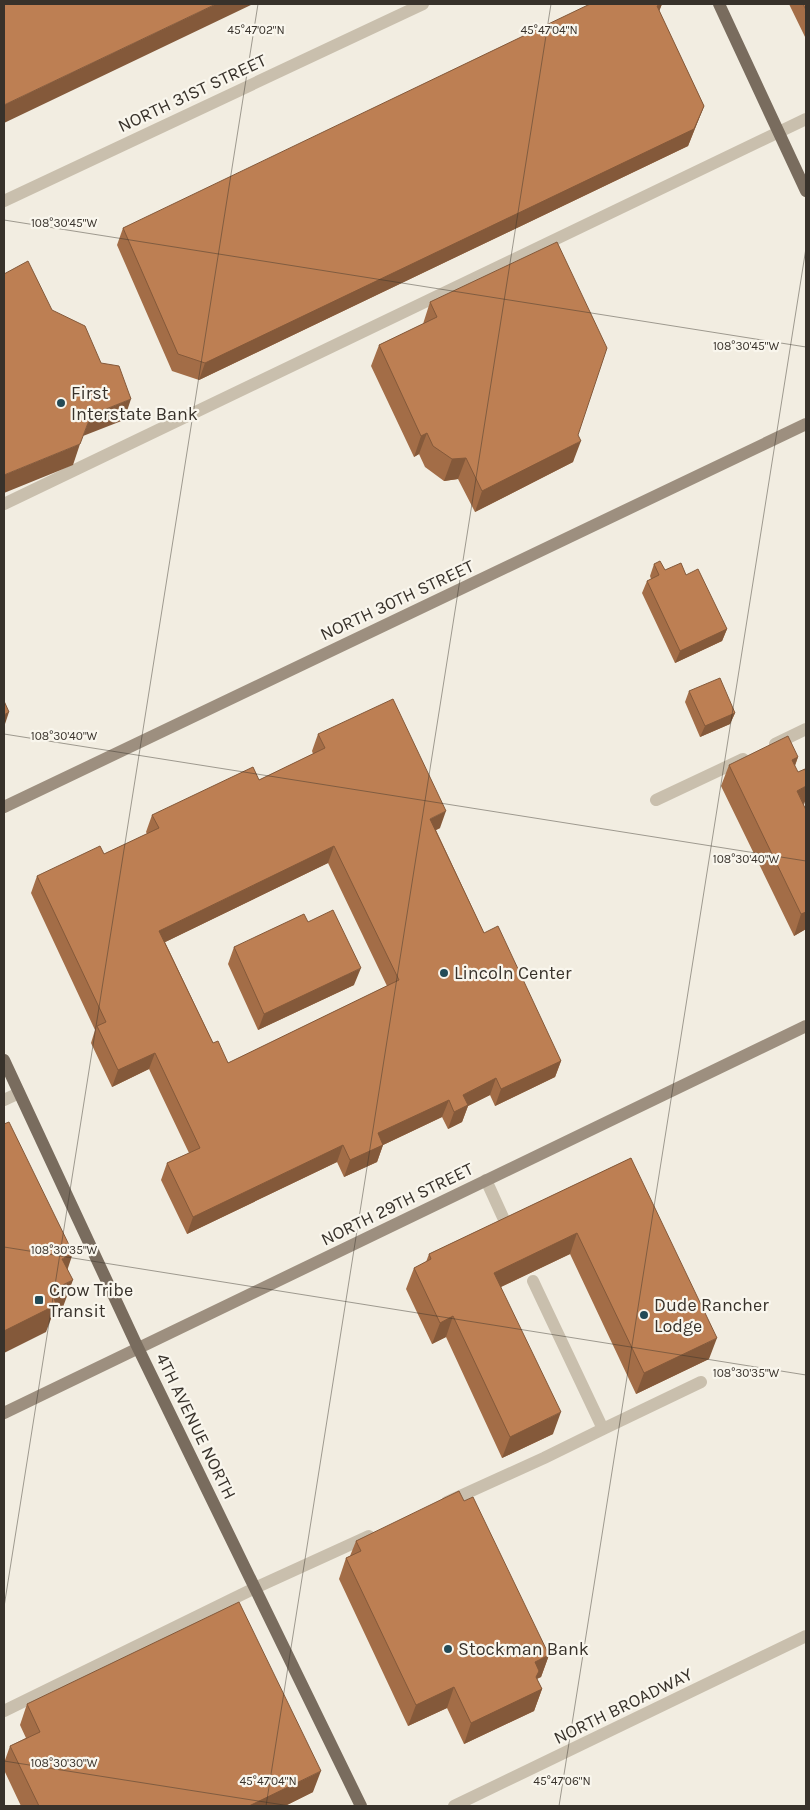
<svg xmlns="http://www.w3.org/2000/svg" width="810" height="1810" viewBox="0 0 810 1810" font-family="Karla,sans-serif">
	<rect width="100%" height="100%" fill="#f2ede1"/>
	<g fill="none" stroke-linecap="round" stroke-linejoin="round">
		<path stroke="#c9bfad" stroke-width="12" d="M4,504L806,119
			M775,744L806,729
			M656,800L743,759
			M4,1100L19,1093
			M486,1180L506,1224
			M603,1429L701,1382
			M447,1502L544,1458L603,1429L533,1281
			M4,1711L255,1588L369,1536"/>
		<path stroke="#c9bfad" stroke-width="12" d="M4,201L423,4
			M454,1806L806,1636"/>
		<path stroke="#9d8f7f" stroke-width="12" d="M4,807L806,424
			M4,1413L806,1026"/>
		<path stroke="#796c5e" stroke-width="12" d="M719,4L806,191
			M4,1060L138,1348L361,1806"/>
	</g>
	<path fill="#a36d47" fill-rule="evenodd" d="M662,4L659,11L704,106L688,146L199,380L172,371L117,245L123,228Z
		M789,4H806V39Z
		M430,302L578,435L573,462L475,512L458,479L444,481L425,467L419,454L414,457L371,366L379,345L423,324Z
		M654,564L665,570L686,575L727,629L722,641L675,663L642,593L647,581L651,579L650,576Z
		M689,691L735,713L730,724L700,737L685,702Z
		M318,734L440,828L436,830L484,933L561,1061L555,1077L495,1106L490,1095L468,1106L462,1122L448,1129L442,1117L383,1145L377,1162L344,1177L337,1162L187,1234L161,1180L167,1163L189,1153L149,1069L112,1087L91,1043L95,1030L31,893L37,876L104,854L147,834L146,832L152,815L259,780L313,754L312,751ZM328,863L387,986L228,1063L213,1043L165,942Z
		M798,757L795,766L804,805L806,929L794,936L721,786L729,765Z
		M308,922L354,985L258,1030L228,964L234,947Z
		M631,1158L709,1359L636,1394L570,1254L501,1287L553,1434L502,1458L446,1337L432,1344L406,1289L414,1268L426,1262L429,1254Z
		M464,1501L549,1655L541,1677L537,1679L542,1689L534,1711L464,1744L447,1708L408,1726L339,1579L346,1558L350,1556L356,1541Z
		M27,1704L313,1792L285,1806H21L4,1770V1763L10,1746L26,1738L20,1725Z"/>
	<path fill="#84593a" d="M216,4H253L4,123V105Z
		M660,4H662L656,19L657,6Z
		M704,106L688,146L199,380L205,363Z
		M131,399L124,420L83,436L91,415Z
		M427,433L419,454L414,457L421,436Z
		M581,441L573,462L475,512L482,491Z
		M80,444L73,465L4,493V475Z
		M466,458L458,479L444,481L452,459Z
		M727,629L722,641L675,663L680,651Z
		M9,712L4,727V715Z
		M735,713L730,724L700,737L705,726Z
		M798,757L790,778L792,760Z
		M806,786V798L804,805L797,791Z
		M446,811L440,828L424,836L430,819Z
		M334,846L328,863L153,948L159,931Z
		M806,912V929L794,936L801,914Z
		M361,968L354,985L258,1030L264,1014Z
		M155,1053L149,1069L112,1087L118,1070Z
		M561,1061L555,1077L495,1106L501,1089Z
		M496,1078L490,1095L468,1106L462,1122L448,1129L454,1112L463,1095Z
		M449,1100L442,1117L383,1145L377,1162L344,1177L350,1160L378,1133Z
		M343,1145L337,1162L187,1234L193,1217Z
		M577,1233L570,1254L486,1294L494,1273Z
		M73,1253L64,1280L62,1259Z
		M73,1280L63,1307L54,1311L46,1332L4,1353V1331L52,1290Z
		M453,1316L446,1337L432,1344L440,1323Z
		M717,1338L709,1359L636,1394L644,1373Z
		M561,1412L553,1434L502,1458L510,1437Z
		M549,1655L541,1677L536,1679L542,1689L534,1711L464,1744L471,1723L535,1662Z
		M454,1687L447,1708L408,1726L416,1705Z
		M321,1771L313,1792L285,1806H249Z"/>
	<path fill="#bd7f53" stroke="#84593a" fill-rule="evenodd" d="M4,4H216L4,105Z
		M590,4H660L657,6L704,106L694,129L205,363L178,354L123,228Z
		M803,4H806V10Z
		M557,242L607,348L578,435L581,441L482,491L466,458L452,459L433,446L427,433L421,436L379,345L437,317L430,302Z
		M28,261L52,310L85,326L101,363L119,366L131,399L91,415L80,444L4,475V274Z
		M660,561L665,570L681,563L686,575L698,569L727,629L680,651L647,581L659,575L654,564Z
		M720,678L735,713L705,726L689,691Z
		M393,699L446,811L430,819L484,933L498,926L561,1061L501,1089L496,1078L463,1095L468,1105L454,1112L449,1100L378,1133L383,1145L350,1160L343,1145L193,1217L167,1163L200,1148L155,1053L118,1070L97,1026L106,1022L37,876L100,846L104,854L159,828L152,815L253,767L259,780L325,748L318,734ZM334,846L399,980L228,1063L218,1041L213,1043L159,931Z
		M4,701L9,712L4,715Z
		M788,736L798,757L792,760L798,772L805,769L806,773V786L797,791L806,810V912L801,914L729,765Z
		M333,910L361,968L264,1014L234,947L304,914L308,922Z
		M9,1122L73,1253L62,1259L73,1280L52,1290L56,1305L4,1331V1124Z
		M631,1158L717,1338L644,1373L577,1233L494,1273L561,1412L510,1437L453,1316L440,1323L414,1268L431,1259L429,1254Z
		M459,1491L464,1501L473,1497L549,1655L535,1662L539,1671L536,1677L542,1689L471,1723L454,1687L416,1705L346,1558L361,1551L356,1541Z
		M239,1602L321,1771L249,1806H39L10,1746L40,1732L27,1704Z"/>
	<path fill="none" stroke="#38322b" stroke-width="1" stroke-opacity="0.45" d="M4,220L806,347M4,734L806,861M4,1247L806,1375M4,1607L258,4M4,1761L290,1806M266,1806L551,4M559,1806L806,248"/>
	<g fill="#234b57" stroke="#f9f6ed" stroke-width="2">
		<circle cx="61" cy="403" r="5"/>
		<circle cx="444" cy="973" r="5"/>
		<rect x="34" y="1295" width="10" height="10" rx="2.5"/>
		<circle cx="644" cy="1315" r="5"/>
		<circle cx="448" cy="1649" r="5"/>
	</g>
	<g text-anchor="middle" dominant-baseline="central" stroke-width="4.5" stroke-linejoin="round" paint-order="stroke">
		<g font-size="18" fill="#38322b" stroke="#f9f6ed">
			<text transform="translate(192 93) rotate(-25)">NORTH 31ST STREET</text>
			<text transform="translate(397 600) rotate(-25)">NORTH 30TH STREET</text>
			<text transform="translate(397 1204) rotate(-26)">NORTH 29TH STREET</text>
			<text transform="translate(196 1426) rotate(64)">4TH AVENUE NORTH</text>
			<text transform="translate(623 1706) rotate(-26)">NORTH BROADWAY</text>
		</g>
		<g font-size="18" fill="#38322b" stroke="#f9f6ed" text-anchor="start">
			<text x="71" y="393">First<tspan x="71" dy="21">Interstate Bank</tspan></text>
			<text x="454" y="973">Lincoln Center</text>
			<text x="49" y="1290">Crow Tribe<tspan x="49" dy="21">Transit</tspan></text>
			<text x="654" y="1305">Dude Rancher<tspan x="654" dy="21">Lodge</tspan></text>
			<text x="458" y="1649">Stockman Bank</text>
		</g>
	</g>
	<g font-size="12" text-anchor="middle" fill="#38322b" stroke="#f9f6ed" stroke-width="4.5" stroke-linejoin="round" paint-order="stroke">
		<text x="256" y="34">45°47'02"N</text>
		<text x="549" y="34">45°47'04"N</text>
		<text x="64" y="227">108°30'45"W</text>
		<text x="746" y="350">108°30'45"W</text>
		<text x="64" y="740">108°30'40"W</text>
		<text x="746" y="863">108°30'40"W</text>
		<text x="64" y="1254">108°30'35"W</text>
		<text x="746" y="1377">108°30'35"W</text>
		<text x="64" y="1767">108°30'30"W</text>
		<text x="268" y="1785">45°47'04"N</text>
		<text x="562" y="1785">45°47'06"N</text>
	</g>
	<rect width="810" height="1810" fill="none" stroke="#38322b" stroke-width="10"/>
</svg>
